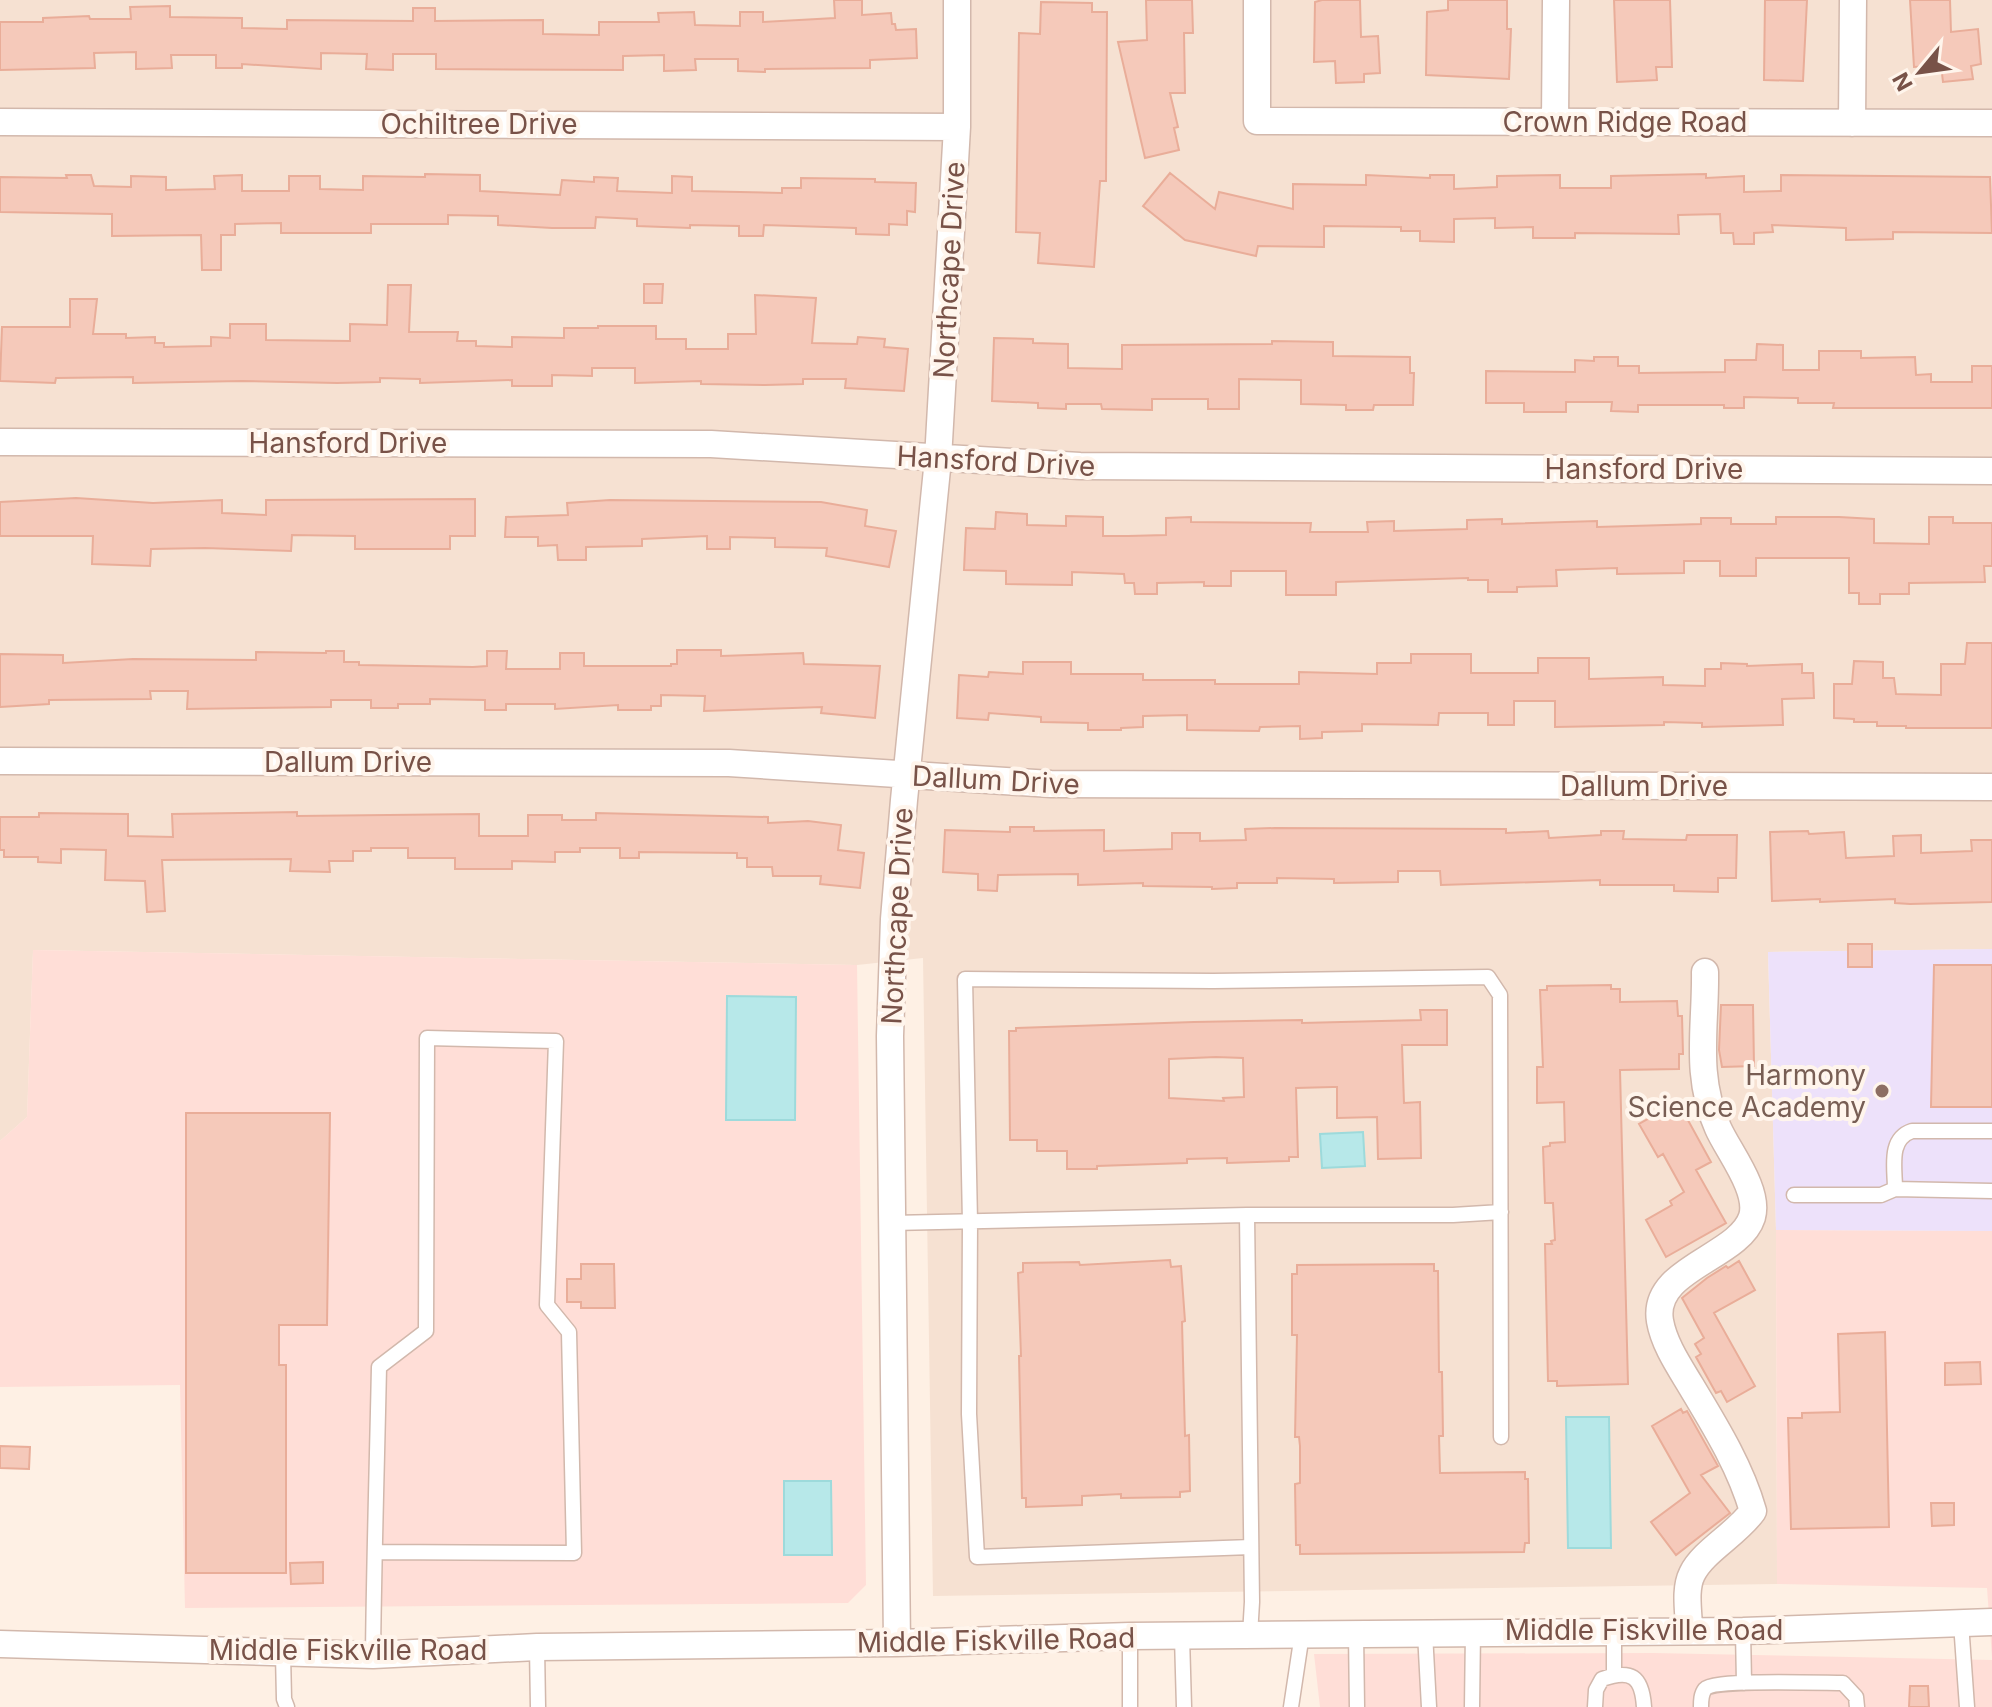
<svg xmlns="http://www.w3.org/2000/svg" width="1992" height="1707" viewBox="0 0 1992 1707" font-family="Inter,sans-serif">
	<rect width="100%" height="100%" fill="#fef0e4"/>
	<path fill="#f6e1d2" d="M0,0H1992V949L1768,952L1776,1230L1777,1584L933,1596L923,958L857,965L33,950L27,1117L0,1141Z"/>
	<path fill="#ffded7" d="M33,950L857,965L866,1585L848,1603L185,1608L180,1385L0,1387V1141L27,1117Z
		M1776,1230L1992,1231V1657L1987,1588L1777,1584Z
		M1653,1653L1992,1660V1707H1320L1314,1654Z"/>
	<path fill="#ede1fa" d="M1992,949V1231L1776,1230L1768,952Z"/>
	<path fill="#b7e8e9" stroke="#9ddadb" stroke-width="2" d="M727,996L796,997L795,1120H726Z
		M1363,1132L1365,1166L1322,1168L1320,1134Z
		M1566,1417H1609L1611,1548H1568Z
		M784,1481H831L832,1555H784Z"/>
	<path fill="#f5c9ba" stroke="#e9ad99" stroke-width="2" fill-rule="evenodd" d="M834,0H862V15L891,13L892,24H895L896,30L916,29L917,58L870,60V68L765,69V72L738,71V59H695L696,70L664,71V55L623,56V70L436,69V54H393V70L366,69L367,54L321,53V69L242,64V68H216V55H171L172,68L136,69V52L94,53L95,68L0,70V22H43V18L89,16L90,19H131L130,7L170,6V17L242,18V28L287,29V20L413,21V8H435V21L543,20V34L599,35V22H659L658,13L694,12L695,25L740,26V12H763V22L835,18Z
		M1146,0H1192L1193,33H1184L1185,93H1170L1178,127L1174,128L1179,150L1145,158L1118,42L1147,40Z
		M1322,0H1360L1361,37L1378,36L1380,73L1364,74V82L1336,83L1335,61L1314,62L1315,2Z
		M1448,0H1507V29H1511L1509,79L1426,75L1427,12L1448,10Z
		M1614,0H1670L1672,67H1656L1657,80L1617,82Z
		M1765,0H1807L1803,81L1764,80Z
		M1910,0H1950L1951,32L1978,29L1981,64L1971,66L1973,79L1943,82L1941,65L1914,67Z
		M1041,2L1092,3V12H1107L1106,181H1100L1094,267L1038,263L1040,233L1016,232L1019,33L1040,34Z
		M1170,173L1215,209L1219,192L1293,209V184L1366,185V175L1430,178V175H1454V189L1497,187V176L1560,175V188H1611V176L1706,174V178L1744,176V192L1781,191V175L1990,177L1992,233L1893,232V239L1846,240V228L1772,225L1773,232L1754,233V244H1734L1733,233H1721L1720,214L1678,215L1679,234L1575,233V238H1533V227L1495,228V218L1454,219V242L1420,241V231H1401V227L1324,226V247L1258,246L1256,256L1185,240L1143,206Z
		M425,174L480,175V191L560,195L562,180L594,182V177L618,178L617,191L672,193V176L692,177V191L782,193V188H801V178L875,179V182L916,183L915,212L907,211V225L889,224V235L856,234V228L764,225L763,236H739V226L690,225V228L637,226V219L596,217L595,228H552L498,225V216L448,215V224H371V233H281V223L235,224V235H221V270H202L201,235L112,236V214L0,212V177L67,178L66,175H91L94,186L131,187V176L166,177V190L215,189L214,176L242,175V191H289V176H320V189L363,190V176L425,177Z
		M644,284H663L662,303H644Z
		M388,285H411L409,332H458L457,341H476V346L512,347V337L564,338V328H598V326H656V339H686V349H728V334H756L755,295L816,298L812,343L857,344L858,337L885,339L884,347L908,349L904,391L845,388L846,379H803V384L765,385L701,384V381L635,383V368H592V376L552,375V386H512V380L420,383V379L380,378V382L337,383L242,381L133,383V377L56,378L55,383L0,381L2,327H70V299H97L93,334H126V338L155,337V343H164V347L211,346V337L230,338V324H266V340L350,341V324L387,325Z
		M994,338L1033,339V343L1068,344V368L1122,369V345L1272,344V341L1333,342V356L1410,357V373H1414L1413,405H1374L1373,410H1346V405L1301,404V380L1239,379V409H1208V399H1152V410L1102,409L1101,404H1066V409L1038,408V403L992,401Z
		M1757,344L1783,345V370H1819V351H1861V358L1915,357L1916,375L1931,374V382H1972V366H1992V408H1833L1834,403H1798V398L1744,397V408H1724V405H1638V412L1611,411L1612,402H1566V412H1524V403H1486V371L1575,372V360L1594,361V357H1618V366H1639V373L1725,372V360H1756Z
		M76,498L153,503L222,500V513L266,515V500L475,499V536H450V549H355V536L292,535L291,551L205,548L151,549L150,566L92,564L93,536H0V502Z
		M610,500L821,502L867,510L865,526L896,531L889,567L826,556L827,548L775,547V538L730,537V549H707V536L642,539V546L586,547V560H558L557,545L538,546V537H505L506,517L568,515L567,503Z
		M996,512L1027,514V525L1066,526V516L1103,517V536H1128L1166,535V518L1191,517V522L1311,523L1310,532H1368L1367,522L1394,521V531L1467,529V520L1502,519V524L1597,521V527L1701,524V518H1731V524H1776V517H1839L1874,519V543L1929,544V517H1953V523H1992V566H1984L1985,582L1909,583V594H1880V604H1859V593H1849V558H1756V576H1720V561H1684V573L1617,574V568L1556,570L1557,586L1517,587V592H1488V580H1468V578L1336,582V595H1286V571H1231V586H1204V582L1157,583V594H1135L1134,583H1125L1124,574L1072,572V585L1006,584V571L964,570L966,528L995,529Z
		M1967,643H1992V728H1906V726H1877V722H1854V719L1834,718V684H1852L1854,661L1883,662V678H1894L1896,694L1941,695V664H1965Z
		M677,650H721V656L803,653L804,664L880,666L875,718L821,713L822,707L704,711L705,696L661,695V706H651V710H618V705L555,709V704H506V710H485V700L430,699V704H398V708H371V700H331V707L187,709L188,691H150L151,699L49,700V704L0,707V654L63,655V663L133,659L256,660V652L326,653V651H344V662H359V665L473,667L487,666V651H507L506,669H560V653H584V666H671V664H677Z
		M1411,654H1471V673H1538V658H1589V679L1663,677V685L1705,686V669H1721V663L1747,664V666L1802,664V673H1813L1814,698L1782,699L1783,725L1702,727V723L1664,722V725L1555,727V701H1514V725H1488V713H1439L1438,725L1362,724V731L1322,732V738L1300,739V726L1260,727L1259,731L1187,730V715L1143,716V727L1121,728V730H1088V723L1041,722V717L989,713L988,720L957,718L959,675L988,677L989,672L1023,674V662H1071V674H1143V680H1215V684H1299V672L1377,674V663H1411Z
		M297,812V816L479,814V836H528V815H562V820H596V813L768,817V823L808,821L841,825L838,850L864,853L860,888L820,884L821,876H773L772,867H747V858H737V853L639,852V858H620V848H580V852H555V862L512,861V869H455V858H408V848H371V851H353V861H329L330,872L290,871L291,859L162,860L165,911L147,912L145,881L105,880L106,850L61,849V863L38,862V857H4V850H0V817H39V813L128,814V836L173,837L172,814Z
		M1010,827H1034V831L1104,830V851L1172,849V833H1200V841L1246,840L1245,829L1275,828L1506,829V833L1548,831L1549,838L1601,835V831H1624L1623,839L1686,840L1687,835H1737L1736,878H1718V892L1674,891V885H1600V880L1441,885L1440,871H1398V882L1334,883V879L1277,878V883H1237V888L1212,889V887L1143,886V883L1078,885V874L998,875L997,891L978,890V874L943,872L945,830L1010,832Z
		M1808,831L1809,834L1844,832L1846,858L1894,856L1893,836L1921,835V853L1972,851L1971,840H1992V902L1910,904L1895,903V899L1820,902V899L1772,901L1770,832Z
		M1848,944H1872V967H1848Z
		M1934,965H1992V1107H1931Z
		M1611,985V989H1620V1002L1677,1001L1678,1016H1682L1683,1054H1679V1069L1620,1070L1628,1384L1557,1386V1381H1548L1545,1244H1552L1551,1241L1555,1240L1553,1203H1545L1543,1147L1550,1146V1143L1565,1142L1564,1102L1537,1103V1067H1543L1540,990H1547V986Z
		M1721,1005H1753L1754,1066L1722,1067L1719,1050Z
		M1420,1010H1447V1045H1402L1404,1103L1420,1102L1421,1158L1378,1159L1377,1117L1337,1118V1087H1333L1296,1088L1298,1157H1289V1161L1227,1163V1158L1187,1159V1163L1097,1166V1169H1067V1151H1037V1140H1010L1009,1031H1016V1028L1194,1022L1302,1020V1023L1421,1020ZM1216,1057L1243,1058L1244,1097L1223,1098L1224,1101L1169,1098V1059Z
		M1678,1102L1711,1162L1696,1170L1726,1223L1666,1257L1646,1220L1672,1205L1670,1201L1684,1192L1663,1154L1658,1157L1639,1124Z
		M186,1113H330L327,1325H279V1365H286V1573H186Z
		M1170,1260L1171,1267L1181,1266L1185,1321L1182,1322L1185,1436L1189,1435L1190,1491L1180,1492V1497L1121,1498V1494L1082,1496V1505L1026,1507V1498H1022L1019,1356H1021L1018,1273L1023,1272V1263L1079,1262L1080,1265Z
		M1739,1261L1755,1290L1714,1313L1755,1386L1727,1402L1721,1391L1716,1393L1696,1357L1701,1354L1695,1344L1704,1338L1682,1298L1707,1278L1726,1266L1728,1268Z
		M581,1264H614L615,1308H581V1302H567V1279H581Z
		M1434,1264V1271H1438L1439,1372H1442L1443,1436H1439L1440,1473L1525,1472V1479H1528L1529,1543H1525L1524,1552L1300,1554V1545H1296L1295,1484L1300,1483V1446L1299,1437H1295L1297,1335H1292V1274H1297V1265Z
		M1885,1332L1889,1527L1791,1529L1788,1418H1802V1413L1840,1412L1838,1334Z
		M1980,1362L1981,1384L1945,1385V1363Z
		M1681,1409L1683,1413L1687,1411L1718,1466L1701,1475L1730,1513L1676,1555L1651,1522L1690,1493L1652,1426Z
		M0,1446L30,1447L29,1469L0,1468Z
		M1931,1503H1954V1525L1932,1526Z
		M323,1562V1583L291,1584L290,1563Z
		M1910,1686H1928L1929,1707H1909Z"/>
	<g fill="none" stroke-linecap="round" stroke-linejoin="round">
		<g stroke="#d2b8ac" stroke-width="17">
			<path id="lane" d="M1895,1189C1895,1168 1888,1139 1912,1131H1992
				M1794,1195H1881L1895,1189L1992,1191
				M1247,1215L1252,1602L1250,1635
				M892,1223L1247,1215H1453L1501,1212
				M1251,1547L977,1557L969,1414L970,1222L965,979L1213,981L1488,977L1500,995L1501,1437
				M1961,1623L1967,1707
				M1743,1631L1744,1683
				M1356,1633L1357,1707
				M1425,1633L1429,1707
				M1130,1636V1707
				M1182,1637L1184,1707
				M537,1647L538,1707
				M283,1654L284,1699L287,1707
				M373,1655C374,1559 377,1463 379,1367L426,1331L427,1038L556,1041L547,1305L569,1332L574,1553L375,1552
				M1614,1675V1631
				M1291,1707L1302,1634
				M1472,1707L1473,1631
				M1595,1707L1596,1690L1602,1679C1631,1669 1642,1676 1644,1707
				M1701,1707C1701,1701 1701,1694 1705,1689C1713,1679 1823,1683 1843,1683L1856,1697L1857,1707"/>
		</g>
		<g stroke="#d2b8ac" stroke-width="29">
			<path id="street" d="M1257,0V121L1992,123
				M1555,121L1556,0
				M0,122L957,127
				M1852,123L1853,0
				M0,442L711,444L1080,466L1992,471
				M0,761L729,763L1051,784L1992,787
				M1689,1630C1689,1613 1684,1590 1692,1574C1703,1551 1737,1534 1753,1511C1740,1466 1715,1426 1691,1386C1679,1366 1664,1344 1660,1321C1651,1268 1739,1258 1752,1217C1760,1190 1728,1151 1718,1128C1694,1075 1706,1026 1705,972
				M897,1643L890,1036L894,919L904,800L938,459L957,127V0
				M0,1644L373,1655L537,1647L897,1643L1130,1636L1743,1631L1992,1622"/>
		</g>
		<use href="#lane" stroke="#fff" stroke-width="14"/>
		<use href="#street" stroke="#fff" stroke-width="26"/>
	</g>
	<circle fill="#8d6e63" stroke="#fff5ec" stroke-width="3" cx="1882" cy="1091" r="8"/>
	<g text-anchor="middle" dominant-baseline="central" stroke-width="8" stroke-linejoin="round" paint-order="stroke">
		<g font-size="28" fill="#785248" stroke="#fff5ec">
			<text x="1625" y="122">Crown Ridge Road</text>
			<text x="479" y="124">Ochiltree Drive</text>
			<text transform="translate(949 270) rotate(-87)">Northcape Drive</text>
			<text x="348" y="443">Hansford Drive</text>
			<text transform="translate(996 461) rotate(3)">Hansford Drive</text>
			<text x="1644" y="469">Hansford Drive</text>
			<text x="348" y="762">Dallum Drive</text>
			<text transform="translate(996 780) rotate(3)">Dallum Drive</text>
			<text x="1644" y="786">Dallum Drive</text>
			<text transform="translate(897 916) rotate(-87)">Northcape Drive</text>
			<text x="1644" y="1630">Middle Fiskville Road</text>
			<text transform="translate(996 1640) rotate(-1)">Middle Fiskville Road</text>
			<text x="348" y="1650">Middle Fiskville Road</text>
		</g>
		<g font-size="28" fill="#785e54" stroke="#fff5ec" text-anchor="end">
			<text x="1866" y="1075">Harmony<tspan x="1866" dy="32">Science Academy</tspan></text>
		</g>
	</g>
	<g transform="translate(1920 72) rotate(241)" stroke="#fff5ec" stroke-width="6" paint-order="stroke">
	<path d="M0-6L14 30L0 20L-14 30Z" fill="#785248"/>
	<text y="-12" font-size="22" font-weight="bold" text-anchor="middle" fill="#785248">N</text>
	</g>
</svg>
